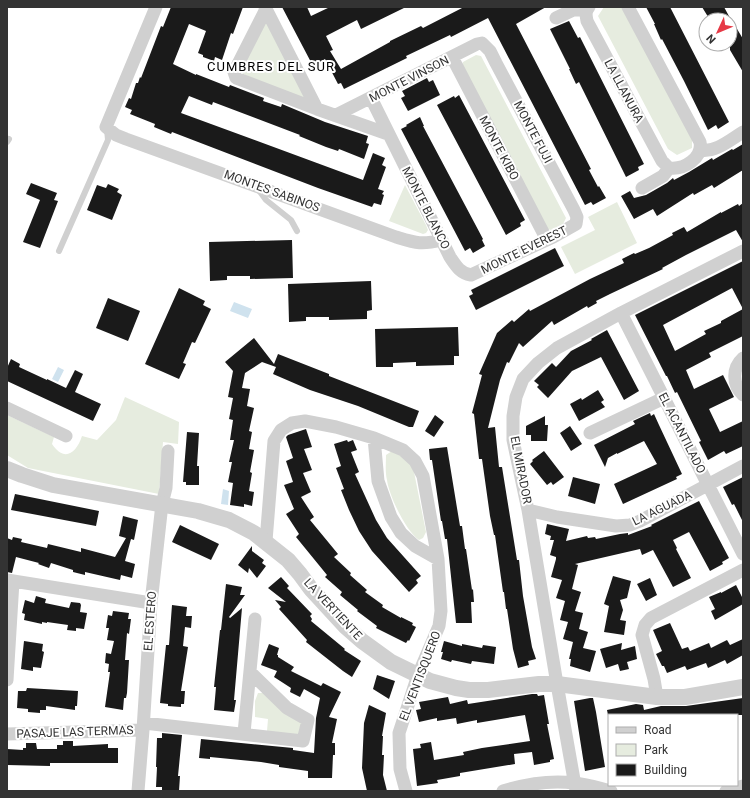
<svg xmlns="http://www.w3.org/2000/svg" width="750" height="798" viewBox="0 0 750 798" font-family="Roboto,sans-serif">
	<rect width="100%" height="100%" fill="#fff"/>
	<path fill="#e6ecdf" d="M604,7H624L692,137V148L677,155L668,149L598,16Z
		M267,23L306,94L303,99H299L239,72L261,24Z
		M476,55L481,56L566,218L563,224L551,230L547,229L461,67L463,62Z
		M405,185L426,225L428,230L426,233L423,234L389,221Z
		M617,202L637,243L575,274L561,247L595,230L588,217Z
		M125,397L179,422L178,444L163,442L159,494L28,468L7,455V415L54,437L52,444C64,462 76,454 82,436L97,440L116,420Z
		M392,451L404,457L413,467L426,532L423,538L419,540C406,531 389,496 387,480C385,472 386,463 386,455Z
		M258,693H263L302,723L299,734L294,736L267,731L268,719L255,717V701Z"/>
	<path fill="#cfe2ee" d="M234,302L252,309L248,318L230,311Z
		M58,367L64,370L58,382L52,379Z
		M223,489L229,491L228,505L221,504Z"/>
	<path fill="#1a1a1a" d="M171,7H243L233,34L231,33L222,60L215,57L214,61L203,57V55L198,53L206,31L189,24L173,64L196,75V74L229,87L230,85L264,98L263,101L281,107L282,104L325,122L368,136L366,143L369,144L364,159L339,149L338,151L326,147L299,136L300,135L213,102L212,105L189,96L181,113L363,180L373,153L385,158L382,165L386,167L378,189L384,191L382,194L384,195L381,205L374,203L372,207L318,188L172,132L171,134L154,127L155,124L130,114L132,110L125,107L129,98L131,99L136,83H138L140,77L141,78L161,26L163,27Z
		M282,7H307L311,16L330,7H406L361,29L357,20L326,36L333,50L330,51L341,69L390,42V41L421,26L423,28L464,7H546L516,24L591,169L589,170L598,187L599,186L606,198L593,205L591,202L585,205L488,18L451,37L450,35L406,56L407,58L344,89L341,83L338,84L325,59L313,66Z
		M646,7H670L729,122L718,129L716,125L708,130L684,81L662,39L661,40L654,24H655Z
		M702,7H724L730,18V17L743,39V72L730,50V20H710Z
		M569,21L578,38L580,37L644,164L638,167L639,170L626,177L579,82L576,84L569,69H570L550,29Z
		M427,78L429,82L433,80L440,95L408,111L401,98L405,96L402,91Z
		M459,95L525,220L520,223L521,226L506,235L437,105L454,96L455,98Z
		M420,117L424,126H423L483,239L482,240L485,246L473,253L470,248L465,251L401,129L407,126L406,125Z
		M743,144V170L714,188L712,185L694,195L693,193L657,216L653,209L634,219L621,196L630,191L634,198L646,195L667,183L673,178L674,180L689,172L712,158L713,160L732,149L733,150Z
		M31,183L57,193L54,200L58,201L40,248L23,242L40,200L26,194Z
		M108,184L119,189L117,192L122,195L112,220L87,210L97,185L106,188Z
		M743,203V242L736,230L686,255L662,268L663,269L610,294L596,301L597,303L588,308L587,306L554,325L552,321L523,347L519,343L509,363L507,362L500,380L488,428L495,427L499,467H502L517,560H519L523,596L532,647L536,659L528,661L529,665L518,668L513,649L507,609H506L504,592H503L495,535H494L490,516L482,459H479L474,414L472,413L482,375L479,374L490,349L497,333L512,320L514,322L529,309L530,311L590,279L624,263L622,259L634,253L635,254L649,248L673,235L672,233L684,227L687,232L721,212V213L738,204L739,206Z
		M292,240L293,278L250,279V276H227V280L210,281L209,242Z
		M555,248L564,266L476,310L469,296L473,294L471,290Z
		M743,261V309L732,288L663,325L675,351L706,334L704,331L721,323V321L743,309V336L709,353L711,357L686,370L694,389L723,375L734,397L709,409L720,432L743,421V446L726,454L724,451L708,460L699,442L701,441L677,392L675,393L667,376H666L635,315Z
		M371,281L372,310L367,311V319L329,320V317H306V321L289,322L288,284Z
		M179,288L205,301L203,305L211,309L195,343L192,342L183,363L186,364L179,379L145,364Z
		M108,298L140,311L128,341L96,328Z
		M458,327L459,356H454V365L416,366V362L393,363V367H376L375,329Z
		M607,330L639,391L624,400L601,357L572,371L548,398L537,387L539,385L534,381L552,363L556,367L571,351L592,340L591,339Z
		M254,338L274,364L278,354L329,374V376L419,411L413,427H409L358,406L310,390L273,374L276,367L262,362L245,373L242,388L250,389L247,406L254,408L249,431L252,432L249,449L254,450L250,472L252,473L249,491L254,492L252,506L244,504V507L230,505L233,483L228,482L232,462H229L234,440H230L233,420L229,419L233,398L228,397L233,371L225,362Z
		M11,359L20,364L19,367L47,380V379L66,388L75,370L83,374L75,392L101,404L93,421L7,381V368Z
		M598,390L604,400L601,402L605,407L579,421L570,404L581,398L582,400Z
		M650,413L651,416L654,414L659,425L682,474L676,477L677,479L623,504L614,484L657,464L644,441L617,454V453L608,458L605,467L594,445L635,424L633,421Z
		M435,415L444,422L434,437L425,431Z
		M545,416V425H548L547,441H531V435H526V426Z
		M570,426L582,444L571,451L560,433Z
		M306,429L312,447L304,449L312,470L303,473L311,492L301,497L314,517L310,520L338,554L334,557L351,573L350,575L367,590L365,592L383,605L382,607L401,618V617L413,623L412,625L416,627L409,641L408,640L406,643L376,628L377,626L357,611L358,610L340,595L342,592L325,577L327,575L296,537L299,534L286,514L294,509L284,485L293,482L286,461L293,458L286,437L288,435Z
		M187,432L199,433L197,466H199V485H186V482H183Z
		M347,440L348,442L353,440L357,450L351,452L359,472L355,474L376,520L387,538L421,576L416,580L418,583L409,592L372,551L359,531L349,510L341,490L344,489L336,468L341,466L334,444Z
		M447,447L457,508L460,526H462L465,549H466L472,590L473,589L474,602H471L472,623H456L447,539H445L442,521H441L432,460H430L429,449Z
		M544,451L564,477L553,485L551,482L547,485L530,464L533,461L532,460Z
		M573,477L600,484L595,504L568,496Z
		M743,477V522L734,504L732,505L723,487Z
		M15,494L99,511L96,526L11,510Z
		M699,501L729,558L722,562L723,564L710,571L689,532L673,540L677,548L676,549L691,578L673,587L653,550L642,555L640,549L575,564L578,565L572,589L581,592L575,611L583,613L579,629L588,632L583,648L596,651L590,672L570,666L571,659H569L573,642L563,639L568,622L560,620L565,601L556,598L562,580L551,577L556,559V557L550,555L554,540H550L551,536L545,534L547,524L569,529L566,541L587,536L588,538L595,537L596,539L620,534L628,533V535L652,526L651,525Z
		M123,516L138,520L134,540L131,539L125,561L135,564L132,578L121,575L120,580L85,572V575L73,572V570L51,563L49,568L38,564L39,563L16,557L12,573L7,572V538L12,540L13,537L22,539L21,542L47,548L48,544L81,552V548L115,557L126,538L119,536Z
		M180,525L219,544L211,560L172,542Z
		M252,546V551L264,560L262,563L266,566L257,578L249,568L248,573L238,565Z
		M613,576L631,581L627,598L620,600L623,610L620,620L626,621L624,635L604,632L609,606L604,604Z
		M281,577L289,586L287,588L312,614L310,616L312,619L311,621L345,649L344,650L361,661L352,677L343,671L306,642L307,640L279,609L281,607L275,600L286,602L268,588Z
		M650,578L657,595L646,601L637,584Z
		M226,584L242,587L240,595H245L229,617L230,618L242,608L234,700H236L234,712L214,710L216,687H214L220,630H221Z
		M736,585L743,599V604L715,620L711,611L715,609L709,597L721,592V593Z
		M36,596L46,599L45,603L69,608L71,602L80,603L81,605L80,612L87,613L84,629L76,628V631L67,630L68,625L47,622V623L42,622V624L24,620L25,614L22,613L25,600L34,603Z
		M172,605L187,607L186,616H192L191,628L185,627L183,646L188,647L181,691H185L184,704H181V707L168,706V704L160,703L166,645H169Z
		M113,611L129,613L128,619H131L129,634L127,633L125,660H129L127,693L126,698H124L123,710L105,707L110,672H108L109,664L105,663L106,653L111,654L114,641L107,640L109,628H106L108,615L112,616Z
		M670,623L682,649L688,647L690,651L709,643L711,648L727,640L730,645L743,639V655L727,664L725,660L708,668L706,663L687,670L685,666L667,673L664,666H662L656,654L662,651L653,630Z
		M24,641L43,644L42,651L44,652L41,668L33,667V671L21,669Z
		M444,641L462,646V644L482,648L483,645L496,647L494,664L472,661L471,664L452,660L451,662L441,659L443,652H441Z
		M622,643L621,650L635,646L637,659L627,662L629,669L620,671L618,664L606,668L600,649Z
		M269,644L279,648L277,655H278V657L294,667L291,671L321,686L323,683L341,692L329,717L337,719L332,743H335V755H333L332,778H308V771L279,767V765L261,762L210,757V759L199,758L201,739L293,748V750L314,753L316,718L320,698L304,689L300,697L290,692L291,688L274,677L277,671L261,665Z
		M377,675L395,681L389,699L373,689Z
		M27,688L78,691L77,706H75V710L46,706V710H40V713L28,712V709L17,708L18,691H26Z
		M532,694H537L538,696L544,695L549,724H547L554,759L550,760V762L534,765L532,752L514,754L515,764L460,773V776L437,780L438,783L417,786L413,749L421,748L420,744L431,742L434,760L464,755L463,752L482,748L530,741L525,715L477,723V720L457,724L456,718L437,721V718L419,722L416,710L421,709L419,702L448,697L450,704L467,700L468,704Z
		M590,698H593L596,712L605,767L585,771L574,701Z
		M743,698V715H608L607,710L636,704L643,705L644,710L661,706H686Z
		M369,705L386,713L382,736H383L382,755H384L383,775L387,791H367L362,768L364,723Z
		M162,733L182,735L178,776H180L179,791L162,790V787H156L157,767H156L157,738H162Z
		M63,741H73V746L108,744V748H118V763H50V766L7,765V749L23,750V748H26V743H36L37,749H57V745H63Z"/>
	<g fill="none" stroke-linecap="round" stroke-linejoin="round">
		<path stroke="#d0d0d0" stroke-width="6" d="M7,142L9,139
			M258,189L266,200L291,220L297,231
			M59,251L108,140L107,129"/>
		<path stroke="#d0d0d0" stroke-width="13" d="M156,7L106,127L116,135L126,139L396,237C416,243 421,245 442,240
			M265,7L317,109
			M589,7C585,12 586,15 587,21L662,161L669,168
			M628,7L700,142C703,158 684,170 669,168
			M266,9L234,72L236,78L317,109L388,134
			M556,18L573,10H586
			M452,57L547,240
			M336,115L477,44L482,43L490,51L496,63L574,210L577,217L576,224L553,237L471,275C460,273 456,266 450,257L371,98
			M700,150C715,153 730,140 743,132
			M642,188L663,176L669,168
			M621,313L743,554
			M743,358C732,368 732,384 743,395
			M7,408L66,436
			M590,433L664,398
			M374,438L378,481L391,517L401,533L415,546L438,559
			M528,510L557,517L616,526L630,525L640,521L743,466
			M266,541L274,441L281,430L292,423L305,421L336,427L374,438L403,450L415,461L423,476L438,559L441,611L439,626L418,675L399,733L400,769L406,791
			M7,580L151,603
			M7,680L13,581
			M657,697L654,679L642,635L645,625L651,618L743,570
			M144,723L303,741L308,720L287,708L250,672
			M244,733L255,619
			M7,734L143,730
			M138,791L143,730L151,603L162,504L166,488L168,451
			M503,791C526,784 551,780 574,783C586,784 599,788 611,791
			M576,791L557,684L528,510L513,440V416L516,397L523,379L538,363L557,348L621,313L743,251
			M726,791L743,786"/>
		<path stroke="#d0d0d0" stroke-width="16" d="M7,469L22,475L53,485L198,511L229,520L254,533L288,560L300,574L311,589L346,627L362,641L391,662L430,681L456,688L469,690H488L539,684H557L657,697H685L743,687"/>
	</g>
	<g text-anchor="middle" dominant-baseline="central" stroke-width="4" stroke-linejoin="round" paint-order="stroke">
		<g font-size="12" fill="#333" stroke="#fff">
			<text transform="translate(409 79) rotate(-27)">MONTE VINSON</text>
			<text transform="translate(624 91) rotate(62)">LA LLANURA</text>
			<text transform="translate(533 132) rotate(62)">MONTE FUJI</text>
			<text transform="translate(499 148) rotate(62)">MONTE KIBO</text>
			<text transform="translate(272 191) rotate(20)">MONTES SABINOS</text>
			<text transform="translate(426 208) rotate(63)">MONTE BLANCO</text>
			<text transform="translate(524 250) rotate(-26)">MONTE EVEREST</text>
			<text transform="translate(682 433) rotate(63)">EL ACANTILADO</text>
			<text transform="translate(521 470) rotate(79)">EL MIRADOR</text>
			<text transform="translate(662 508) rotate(-26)">LA AGUADA</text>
			<text transform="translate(333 609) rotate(47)">LA VERTIENTE</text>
			<text transform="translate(150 621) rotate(-86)">EL ESTERO</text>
			<text transform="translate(420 676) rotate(-69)">EL VENTISQUERO</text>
			<text transform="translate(75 732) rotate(-2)">PASAJE LAS TERMAS</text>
		</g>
		<g font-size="13" letter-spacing="1" fill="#000" stroke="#fff">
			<text x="271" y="66">CUMBRES DEL SUR</text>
		</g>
	</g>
	<rect width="750" height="798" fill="none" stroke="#333333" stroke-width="16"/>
	<rect x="608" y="714" width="130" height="72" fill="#ffffff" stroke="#adadad"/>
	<rect x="616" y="727" width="20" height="6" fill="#d0d0d0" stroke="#adadad"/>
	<text x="644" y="734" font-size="12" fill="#333333">Road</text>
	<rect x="616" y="744" width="20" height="12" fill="#e6ecdf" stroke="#adadad"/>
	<text x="644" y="754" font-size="12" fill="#333333">Park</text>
	<rect x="616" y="764" width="20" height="12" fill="#1a1a1a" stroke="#adadad"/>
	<text x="644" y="774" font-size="12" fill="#333333">Building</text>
	<g transform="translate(718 32) rotate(226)"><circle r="19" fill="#ffffff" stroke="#adadad"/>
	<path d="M0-3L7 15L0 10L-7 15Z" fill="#e63946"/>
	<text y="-6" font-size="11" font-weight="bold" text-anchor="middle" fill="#333333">N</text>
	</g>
</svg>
